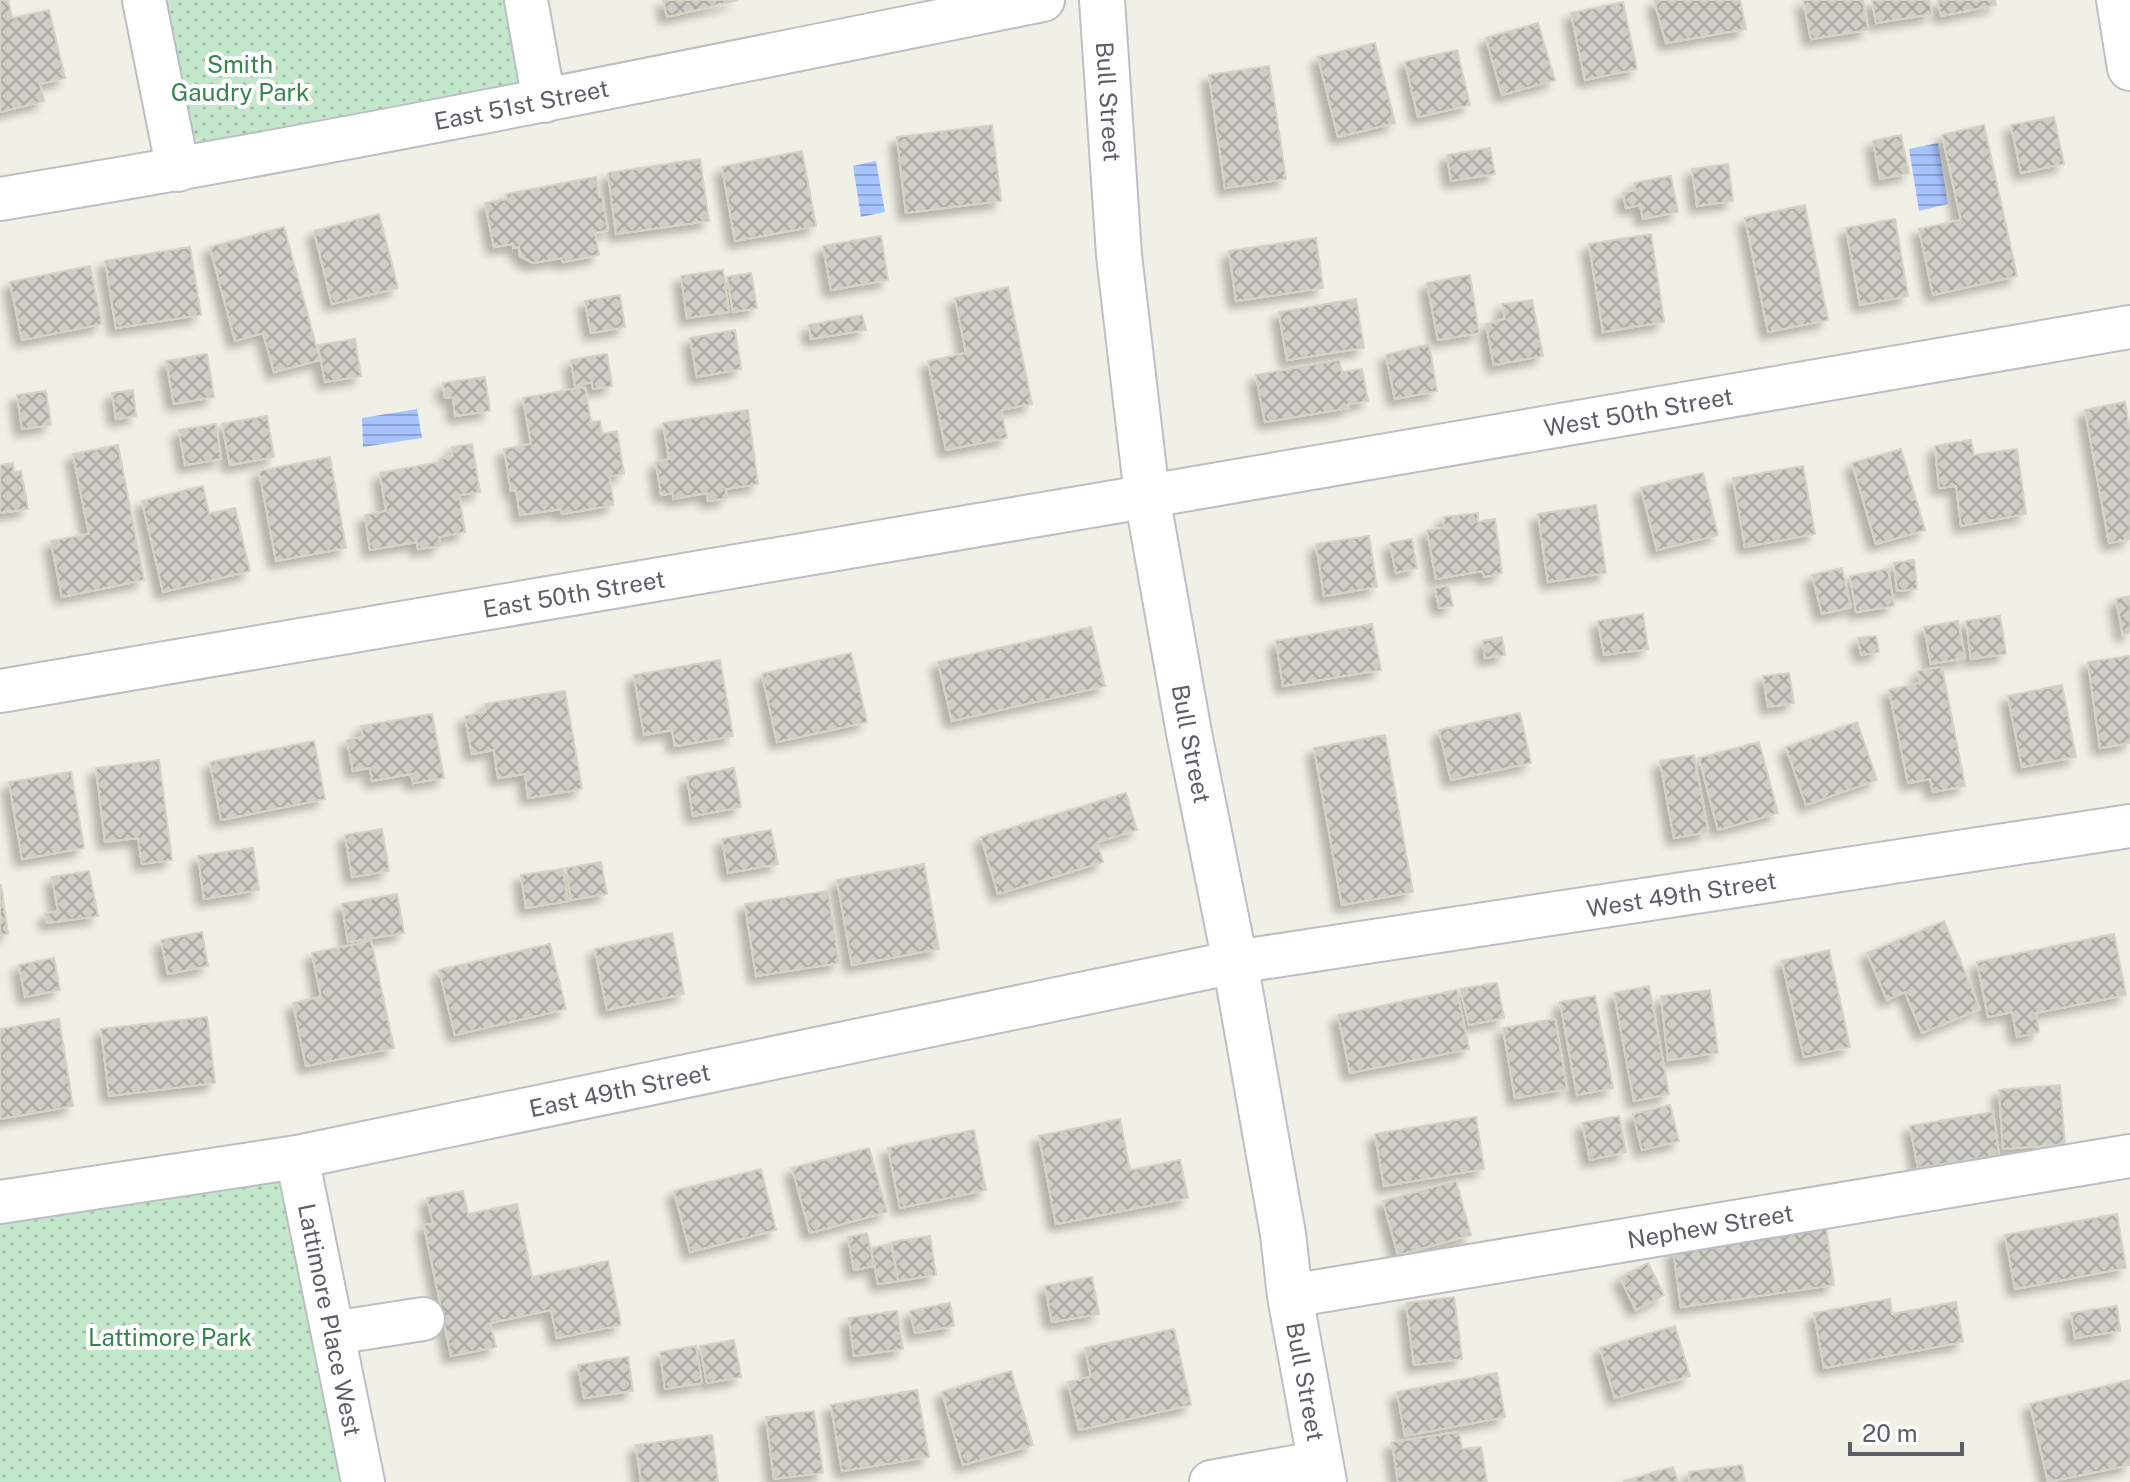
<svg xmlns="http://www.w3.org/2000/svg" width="2130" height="1482" viewBox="0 0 2130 1482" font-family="'Public Sans',sans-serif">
	<defs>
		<pattern id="grass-dots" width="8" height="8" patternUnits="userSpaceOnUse" patternTransform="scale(2)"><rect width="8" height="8" fill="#c3e7cb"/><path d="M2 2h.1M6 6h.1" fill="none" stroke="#a2bea9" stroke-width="1.8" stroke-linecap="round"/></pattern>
		<pattern id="water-rules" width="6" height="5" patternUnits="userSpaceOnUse" patternTransform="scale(2)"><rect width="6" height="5" fill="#a7c3ff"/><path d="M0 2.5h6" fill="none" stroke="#8ba2d2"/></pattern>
		<pattern id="building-cross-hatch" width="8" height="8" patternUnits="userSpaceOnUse" patternTransform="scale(2)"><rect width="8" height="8" fill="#cdccc5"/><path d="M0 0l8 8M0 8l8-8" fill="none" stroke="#aaa9a4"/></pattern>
		<filter id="shadow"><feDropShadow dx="-7" dy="7" stdDeviation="4" flood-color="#0004"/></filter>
	</defs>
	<rect width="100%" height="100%" fill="#f0f0e6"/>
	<path fill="url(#grass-dots)" d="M144,0H526L544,101L178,170Z
		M286,1174L347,1482H0V1218Z"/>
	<path fill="url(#water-rules)" d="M1938,143L1948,204L1919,211L1909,149Z
		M876,161L885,212L861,217L853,166Z
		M417,409L422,438L363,447L362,418Z"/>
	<path fill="url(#building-cross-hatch)" stroke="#d5d3c4" stroke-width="2" filter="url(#shadow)" d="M0,0H8L12,18L49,10L65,78L40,84L44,101L0,112Z
		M663,0H738L667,17Z
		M1654,0H1740L1746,29L1666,43Z
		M1803,0H1863L1868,30L1811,39Z
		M1872,0H1929L1932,14L1876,23Z
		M1938,0H1995L1996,5L1941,16Z
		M1623,2L1637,69L1585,80L1571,13Z
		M1538,23L1555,80L1502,95L1486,38Z
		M1375,43L1395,123L1338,137L1318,57Z
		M1457,50L1470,105L1418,117L1405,62Z
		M1269,66L1286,179L1225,188L1209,75Z
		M2054,117L2064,164L2021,173L2011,125Z
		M992,125L1001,201L906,213L897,137Z
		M1984,125L2017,276L1933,295L1919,229L1961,220L1942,135Z
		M1901,135L1909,173L1880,179L1873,141Z
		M1490,148L1495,174L1451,181L1447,155Z
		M802,151L816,226L735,241L722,167Z
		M700,159L709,221L616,234L608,173Z
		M1728,164L1733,201L1697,206L1692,169Z
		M1671,176L1678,212L1643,219L1640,205L1626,208L1623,193L1636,190L1634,183Z
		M596,177L599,197H602L608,230L595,233L599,255L563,262L562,258L533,263L520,256L519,247L513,248V244L494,247L485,203L507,199L506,194Z
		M1805,205L1828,320L1768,332L1745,218Z
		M379,214L398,288L332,304L314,231Z
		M1895,219L1908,296L1860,305L1846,228Z
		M284,227L320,360L274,372L263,333L235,341L210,247Z
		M1651,234L1664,322L1603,332L1589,244Z
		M881,236L888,280L831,290L823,246Z
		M1316,238L1323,288L1236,301L1229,251Z
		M190,247L201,315L116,328L105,261Z
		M90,266L102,324L22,340L10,282Z
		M723,270L729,312L687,318L681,276Z
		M751,273L757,308L733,312L727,277Z
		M1470,275L1479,333L1438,340L1427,283Z
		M1008,287L1032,404L1001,410L1007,438L946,450L928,361L966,353L955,298Z
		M620,295L625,327L591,333L585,301Z
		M1356,299L1364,348L1287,360L1279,312Z
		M1532,300L1543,356L1494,365L1486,324L1505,319L1502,304Z
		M862,315L866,330L811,339L809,325Z
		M735,330L741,369L697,377L690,338Z
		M355,339L361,376L325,382L318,345Z
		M1429,344L1437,391L1395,399L1386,355Z
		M207,354L214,397L174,404L166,361Z
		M607,354L612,386L593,389L592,382L575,386L571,360Z
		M1339,360L1342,372L1362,369L1368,401L1348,404L1349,408L1265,422L1256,375Z
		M485,377L490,411L455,416L453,397L445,398L443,383Z
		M585,387L591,422L600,421L602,434L617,431L624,474L609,476L614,505L562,514L561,509L520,515L516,490L511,491L504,449L531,444L523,398Z
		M133,390L136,416L116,419L112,393Z
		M46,391L51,425L22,429L17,395Z
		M2125,402L2130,430V539L2109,543L2085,410Z
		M748,410L758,484L726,489L727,498L708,501L707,493L673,499V493L661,495L656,462L669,459L663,423Z
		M267,416L274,457L230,465L222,424Z
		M216,424L221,459L185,465L179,430Z
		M1971,440L1974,455L2017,449L2026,514L1961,526L1956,486L1939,488L1935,446Z
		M472,444L480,492L459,495L465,532L439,537L440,546L418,549L417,542L370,550L365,515L386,511L380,473L439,462V459L453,456L452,447Z
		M118,445L144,580L62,597L51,541L89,534L73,454Z
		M1901,449L1925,530L1876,544L1852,463Z
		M330,457L346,548L276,561L259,471Z
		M13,463L14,472L21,471L28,509L0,513V465Z
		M1803,466L1815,534L1745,547L1733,478Z
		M1703,473L1718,535L1657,550L1641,488Z
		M203,486L209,514L235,508L250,571L163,592L142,501Z
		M1596,505L1606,573L1548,582L1538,514Z
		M1478,513V522L1495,519L1502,573L1484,577L1482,571L1436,579L1427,530L1444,528V517Z
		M1369,536L1377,587L1324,596L1316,544Z
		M1412,539L1417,568L1396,573L1390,543Z
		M1914,560L1917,589L1897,591L1894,563Z
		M1842,568L1851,607L1822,614L1812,575Z
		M1888,569L1894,606L1856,612L1850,576Z
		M1448,586L1453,606L1439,608L1435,588Z
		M2130,596V633L2123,635L2116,599Z
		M1643,614L1648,649L1604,655L1598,621Z
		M2000,616L2006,654L1971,659L1966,621Z
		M1958,621L1965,658L1931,664L1924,627Z
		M1372,624L1381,670L1283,686L1276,641Z
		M1091,627L1105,686L952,721L938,662Z
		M1876,636L1879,652L1861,655L1858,638Z
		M1502,637L1505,655L1485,658L1483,641Z
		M851,653L867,722L777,742L762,674Z
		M2130,656V743L2100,748L2088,662Z
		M720,660L733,736L675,746L672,730L644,735L634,675Z
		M1942,667L1965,786L1933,792L1930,779L1908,783L1889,690L1920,683L1918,671Z
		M1789,673L1794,703L1768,707L1763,676Z
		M2062,685L2076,757L2022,767L2008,696Z
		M565,691L582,789L528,798L525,774L498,778L494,750L472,754L465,716L486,712L485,704Z
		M1520,713L1531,763L1451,780L1439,730Z
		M432,714L444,778L413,783L411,774L372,781L370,768L353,771L347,740L363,737L361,726Z
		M1857,722L1877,780L1806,805L1786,747Z
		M1385,735L1413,892L1342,905L1314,748Z
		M314,741L325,799L221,820L210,762Z
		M1759,742L1778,813L1718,830L1699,758Z
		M1694,755L1708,832L1674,838L1660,761Z
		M159,760L172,860L142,864L138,838L105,842L96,768Z
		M734,768L741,807L693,816L687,777Z
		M71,772L84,848L22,859L9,782Z
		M1126,793L1137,830L1097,842L1103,862L998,894L981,837Z
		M382,829L389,871L352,877L345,835Z
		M771,830L778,864L728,873L722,839Z
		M253,848L259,890L204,899L198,856Z
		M601,862L607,894L571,900L566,868Z
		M924,864L939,949L852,965L837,880Z
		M563,869L568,901L526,908L521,875Z
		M89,871L98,916L47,923L45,914L58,911L52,877Z
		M1,885L8,934L0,935V886Z
		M828,891L839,963L756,976L745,904Z
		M397,894L404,933L348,942L342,904Z
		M1944,921L1980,1009L1922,1033L1905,992L1887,1000L1867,953Z
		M202,932L208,966L168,974L161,940Z
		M672,933L684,994L607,1010L595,949Z
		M2114,934L2126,995L2036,1013L2039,1032L2017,1037L2012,1012L1988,1017L1977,962Z
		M371,941L394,1048L306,1066L293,1003L321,997L312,953Z
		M550,944L566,1009L455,1035L439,970Z
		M1829,950L1850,1047L1804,1057L1782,961Z
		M54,958L60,990L25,997L19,965Z
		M1497,983L1504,1018L1469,1025L1460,989Z
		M1649,986L1669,1094L1634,1101L1614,993Z
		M1457,990L1469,1049L1350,1073L1338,1015Z
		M1710,990L1718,1053L1668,1060L1661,996Z
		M1595,996L1613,1088L1577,1095L1560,1002Z
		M207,1017L215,1083L109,1096L101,1029Z
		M59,1019L73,1106L0,1119V1029Z
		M1555,1019L1567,1089L1515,1098L1503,1028Z
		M2060,1085L2065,1144L2003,1149L1999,1090Z
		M1670,1105L1679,1141L1642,1150L1633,1114Z
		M1993,1112L1999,1155L1918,1168L1910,1126Z
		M1619,1116L1626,1152L1590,1160L1582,1123Z
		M1476,1117L1484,1169L1384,1186L1375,1134Z
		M1120,1119L1130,1170L1180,1160L1188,1198L1056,1224L1039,1136Z
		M974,1130L986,1190L900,1208L888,1148Z
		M869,1148L887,1212L810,1233L792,1168Z
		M761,1169L776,1230L690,1252L674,1191Z
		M1456,1181L1471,1235L1398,1255L1383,1201Z
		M463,1191L468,1214L517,1204L532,1277L608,1261L621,1325L557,1338L551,1310L490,1323L496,1347L451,1356L424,1225L433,1224L427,1198Z
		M2117,1214L2126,1268L2015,1289L2005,1235Z
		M1826,1227L1834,1285L1681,1307L1673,1249Z
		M867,1233L874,1266L854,1270L848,1237Z
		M930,1236L936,1275L898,1281L892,1242Z
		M891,1244L898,1281L878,1284L871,1248Z
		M1648,1263L1664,1295L1636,1310L1620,1278Z
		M1092,1277L1099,1314L1052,1322L1045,1286Z
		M1454,1297L1462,1359L1414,1365L1406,1303Z
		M1890,1299L1892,1314L1956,1302L1963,1342L1824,1368L1814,1313Z
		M950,1303L954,1326L915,1333L910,1311Z
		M2117,1306L2120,1331L2075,1338L2071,1313Z
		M897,1311L903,1349L854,1356L849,1318Z
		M1675,1326L1690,1376L1615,1398L1600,1348Z
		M1174,1329L1191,1405L1079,1430L1068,1382L1091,1377L1085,1348Z
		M734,1340L741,1377L707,1383L700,1346Z
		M696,1346L702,1383L665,1389L660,1352Z
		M628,1357L633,1391L584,1398L578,1365Z
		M1011,1371L1033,1445L963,1465L942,1392Z
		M1497,1373L1505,1417L1405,1436L1397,1392Z
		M2130,1380V1465L2048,1482L2030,1404Z
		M917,1390L929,1457L842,1471L831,1405Z
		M814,1411L823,1473L774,1479L766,1417Z
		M1459,1432L1462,1449L1481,1447L1487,1482H1398L1392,1442Z
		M712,1435L718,1482H641L636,1445Z
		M1742,1465L1745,1482H1690L1689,1472Z
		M1673,1467L1678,1482H1624V1481Z"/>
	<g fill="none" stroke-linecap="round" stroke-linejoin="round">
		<g stroke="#bdbec4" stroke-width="46">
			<g id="street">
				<path d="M144,0L178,170"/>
				<path d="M526,0L544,101"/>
				<path id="s1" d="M0,199C349,142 696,70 1043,0"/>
				<path id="s2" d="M0,691L1120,501L2130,327"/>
				<path id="s3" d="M297,1157L363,1482"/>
				<path id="s4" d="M0,1202L297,1157L1235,962L2130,826"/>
				<path id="s5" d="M1290,1296L2130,1156"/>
				<path d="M333,1333L423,1319"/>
				<path d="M1211,1482L1321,1462"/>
			</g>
		</g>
		<g stroke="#bebfc6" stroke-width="48">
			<g id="secondary">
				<path id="s6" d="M1102,0L1119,255L1147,496L1189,733L1235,962L1283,1234L1290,1296L1324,1482"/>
				<path d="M2119,0L2130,68"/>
			</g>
		</g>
		<use href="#street" stroke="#fff" stroke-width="42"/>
		<use href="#secondary" stroke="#fff" stroke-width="44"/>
	</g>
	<g text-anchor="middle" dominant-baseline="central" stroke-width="8" stroke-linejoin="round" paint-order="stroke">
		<g font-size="24" fill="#35854d" stroke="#fff">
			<text x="240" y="64">Smith<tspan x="240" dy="28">Gaudry Park</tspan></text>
			<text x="170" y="1337">Lattimore Park</text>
		</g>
		<g font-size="24" fill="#5d5f66" stroke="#fff">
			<text stroke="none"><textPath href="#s6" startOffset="102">Bull Street</textPath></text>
			<text stroke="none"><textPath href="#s1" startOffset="530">East 51st Street</textPath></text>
			<text stroke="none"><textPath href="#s2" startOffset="1662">West 50th Street</textPath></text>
			<text stroke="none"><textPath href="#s2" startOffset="582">East 50th Street</textPath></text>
			<text stroke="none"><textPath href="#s6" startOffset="750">Bull Street</textPath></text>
			<text stroke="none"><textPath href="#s4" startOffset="1710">West 49th Street</textPath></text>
			<text stroke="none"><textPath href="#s4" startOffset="630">East 49th Street</textPath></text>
			<text stroke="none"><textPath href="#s5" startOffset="426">Nephew Street</textPath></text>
			<text stroke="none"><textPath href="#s3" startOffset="166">Lattimore Place West</textPath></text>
			<text stroke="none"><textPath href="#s6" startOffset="1398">Bull Street</textPath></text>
		</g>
	</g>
	<path d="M1850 1442v12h112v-12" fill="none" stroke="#5d5f66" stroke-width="4"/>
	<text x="1862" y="1442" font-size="24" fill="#5d5f66" stroke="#ffffff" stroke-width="6" paint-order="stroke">20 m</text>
</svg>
